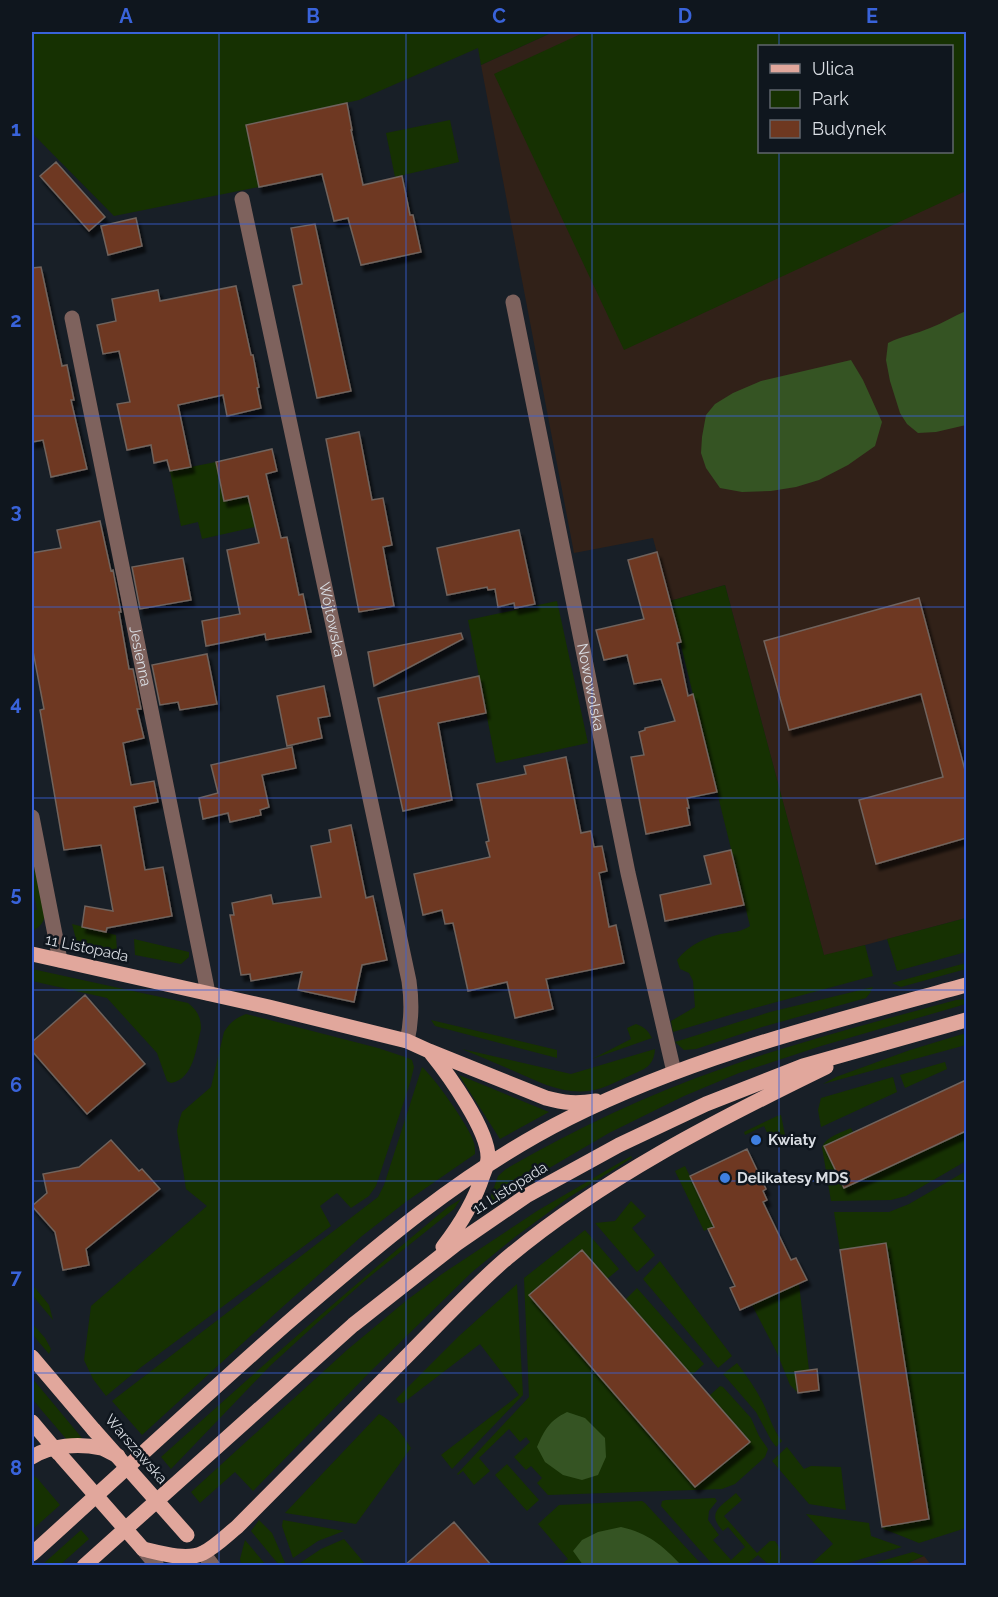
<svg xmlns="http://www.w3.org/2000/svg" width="998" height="1597" viewBox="0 0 998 1597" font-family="Raleway,sans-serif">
	<defs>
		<filter id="shadow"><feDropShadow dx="3.5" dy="6" stdDeviation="1.5" flood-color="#0009"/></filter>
	</defs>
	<rect width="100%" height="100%" fill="#181f27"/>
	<path fill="#312118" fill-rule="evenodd" d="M553,32H966V918L824,956L725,585L670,601L653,538L574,553L481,65ZM760,46H952V152H760Z
		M924,1556L931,1565L902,1566Z"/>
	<path fill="#163102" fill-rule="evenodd" d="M32,32H553L481,65L478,48L359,100L246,125L259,187L114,216L32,133Z
		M585,32H966V191L624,350L494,74ZM760,46H952V152H760Z
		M450,120L459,162L395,177L386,133Z
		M216,462L224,501L248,496L255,527L202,539L198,522L181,526L170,471Z
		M725,585L824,955L865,945L873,976L740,1012L673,1032L671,1021L695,1007L693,981L689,973L680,969L677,960C690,944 707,936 727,933C736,932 742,931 750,926L670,601Z
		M557,601L588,743L496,763L468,620Z
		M32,852L45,913C44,923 40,927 32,931V910H37L32,885Z
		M966,918V952L897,971L887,939Z
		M72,924L116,935L117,952L77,943Z
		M134,939L189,952V957L181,964L135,955Z
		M966,963V969L901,987L892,983Z
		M32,969L188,1003C197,1010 201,1017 201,1029C196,1048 194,1079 171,1083L167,1081L157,1053L107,998L32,981Z
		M873,987L870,993L866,998L762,1027L696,1049L684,1050L675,1042L770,1012Z
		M966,999V1004L821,1046L739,1073L684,1096L609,1133L488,1204L498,1176L506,1169C575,1129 648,1094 724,1068C800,1041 879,1021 956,1000Z
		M246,1014L378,1048L408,1058L412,1060L414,1067L410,1083L376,1186L369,1196L351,1208L337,1193L320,1206L331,1226L140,1368L106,1396L93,1379L84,1360L91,1306L207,1206L186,1189L177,1131L179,1121L182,1112L211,1087L224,1032C230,1023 235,1018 246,1014Z
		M431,1020L557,1050V1058L435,1026Z
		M636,1024C645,1027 648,1031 652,1038L592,1059L631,1039L627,1028Z
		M966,1033V1045L823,1084L836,1077L910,1050Z
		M462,1049L571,1074L655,1049C654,1067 644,1069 629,1076C616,1082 603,1089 589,1091C561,1094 539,1082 514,1071C497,1064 479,1056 462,1049Z
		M945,1062L947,1069L905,1088L900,1075Z
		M422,1067C434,1077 468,1125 473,1140C475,1145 475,1149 475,1154L407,1201L362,1236L278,1311L142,1435L112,1401L378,1197L384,1185Z
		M459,1075L549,1112L500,1139Z
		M893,1077L897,1092L821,1127L818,1110L821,1098Z
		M781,1115L785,1135L782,1138L772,1143L764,1126L745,1135L744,1132L777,1116Z
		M851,1128L853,1132L825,1146L844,1188L966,1131V1161L906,1196L891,1200L831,1201L822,1147C827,1136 841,1133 851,1128Z
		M631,1156L632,1158L568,1198L515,1237L472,1272L374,1368L253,1491L235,1472L200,1503L191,1492L347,1350L407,1300L442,1274L537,1211Z
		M685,1166L714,1226L704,1231L675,1171Z
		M966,1171V1528L919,1543L884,1529L882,1527L929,1519L885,1243L840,1250L834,1212H889L909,1204Z
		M461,1199L454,1209L368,1278L317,1323L270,1366L171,1469L161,1457C255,1372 350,1288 448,1207Z
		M631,1201L646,1216L632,1228L655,1255L637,1272L595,1223L615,1221Z
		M585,1230L619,1269L607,1279L581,1250L530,1295L709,1396L720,1386L723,1387L751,1418L759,1436L768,1449L765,1457L735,1484L722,1489L548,1495L537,1483L542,1478L531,1466L526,1470L514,1457L530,1442L526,1437L520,1442L509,1429L479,1458L490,1471L474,1485L463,1471L458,1475L457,1474L529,1397L524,1278Z
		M660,1261L732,1356L718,1368L643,1279Z
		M32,1284L49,1305L53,1320L32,1295Z
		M517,1284L523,1395L452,1469L441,1455L519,1395L480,1344L403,1403H399L396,1399L459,1336Z
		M799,1284L809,1370L795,1372L798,1393L790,1385L777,1353L752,1305Z
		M637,1288L704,1364L691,1376L625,1300Z
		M32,1323L45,1338L51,1349L49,1354L32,1334Z
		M737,1363C747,1376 756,1389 763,1403C770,1417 772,1428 782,1441L776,1447L771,1440L756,1412L723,1374Z
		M32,1378L82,1438L68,1441L32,1399Z
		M379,1414C393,1421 403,1435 411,1448L356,1524L285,1513Z
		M787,1447L804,1469L811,1466L841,1467L846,1510L809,1504L772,1461Z
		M507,1464L539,1500L527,1511L495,1475Z
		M32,1475L37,1478L60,1505L32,1530Z
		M736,1493L742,1500L724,1516L757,1553L770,1541H775C781,1548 783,1556 779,1565H769L758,1555L746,1565H713L661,1506L662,1501L666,1500L715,1498L717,1501L709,1511L708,1520L719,1535L713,1540L731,1560L745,1547L728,1527L723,1531C705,1512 722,1506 736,1493Z
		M642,1501L645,1503L702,1565H561L568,1559L538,1524L559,1505Z
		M806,1514L869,1523L871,1536L902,1547L841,1565H810L833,1544Z
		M259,1520L272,1533L286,1565H279L251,1531Z
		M283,1520L344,1531L318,1541L293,1558L282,1526Z
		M81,1530L89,1539L60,1565H42Z
		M344,1539L366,1565H297L321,1549Z
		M245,1540L266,1565H241L240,1559Z
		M913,1552L924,1556L902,1565H867Z"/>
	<path fill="#355423" d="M966,311V425L936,432L918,433L907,424L900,413L890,381L886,360L888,343C902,336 916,334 930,328C943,323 954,316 966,311Z
		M851,360L863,380L882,422L875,446L848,465L819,480L796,487L771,491L742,492L720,488L706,468L701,453L702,437L706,415L715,404L733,393L761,381Z
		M567,1412L585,1418L605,1438L606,1457L598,1475L582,1480L563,1475L545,1462L537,1447C545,1429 549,1421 567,1412Z
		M621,1527C648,1533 662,1545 681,1565H583L573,1551L582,1540L598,1532Z"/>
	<path fill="#6e3820" stroke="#70635d" stroke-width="1.5" filter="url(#shadow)" d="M347,103L352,130H351L363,185L402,176L410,215H413L421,252L361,265L348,218L334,221L322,174L259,187L246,125Z
		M56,162L105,217L89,231L40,176Z
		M136,218L142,246L108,255L101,226Z
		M315,224L351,391L317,398L293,286L302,284L291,228Z
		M41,267L62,366L67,365L74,400H71L87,469L51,477L43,440L32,442V268Z
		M236,286L251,355H253L259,387L257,388L261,408L227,416L223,395L178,405L191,467L170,471L167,460L154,463L151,445L127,450L117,404L130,402L119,351L103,354L97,325L116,321L112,299L158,290L160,301Z
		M359,432L372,500L383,498L392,545L383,547L394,606L359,612L326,439Z
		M272,449L277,471L266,474L281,538L287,537L299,595L303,594L311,632L266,640L265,634L206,646L202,621L240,614L227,550L259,543L248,496L224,501L216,462Z
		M100,521L111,571L113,570L121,612H119L129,669H133L141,709H137L144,738L123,743L131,785L154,781L158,802L134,807L145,870L163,867L172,916L107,928L106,932L82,927L85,906L113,911L101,845L64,850L40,710L44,709L32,646V553L61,548L57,530Z
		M519,530L535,604L515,608L514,603L498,607L495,589L488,590L487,587L447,595L437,548Z
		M657,552L681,642L677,643L688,696L693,694L717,792L687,798L689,808H687L690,825L646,834L631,757L644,755L639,732L645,730V728L675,721L661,679L634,684L627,655L604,660L596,630L644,619L628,560Z
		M183,558L191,600L140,609L132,567Z
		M919,598L966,774V838L876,864L859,800L943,777L921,694L789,730L764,641Z
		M461,633L463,639L374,686L368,652Z
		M207,654L217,704L180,710L178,702L160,705L152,665Z
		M479,676L486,713L438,723L452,800L403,811L378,698Z
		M324,686L330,716L318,718L322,738L287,746L277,696Z
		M292,747L296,768L262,775L269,807L260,810L261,815L230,822L228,813L203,819L199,798L218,793L211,765Z
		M566,757L581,833L591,831L594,847L602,846L607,871L599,873L609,927L616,925L624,963L546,979L553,1009L515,1018L507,982L468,991L453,923L445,924L442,910L423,915L414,874L490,857L486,842L489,841L477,784L526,774L524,766Z
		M351,825L366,898L373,896L387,960L362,965L354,1002L298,990L302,972L251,981L250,974L241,975L230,915H234L232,903L271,895L273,904L321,897L311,846L331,842L329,830Z
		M731,850L744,905L665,921L660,895L711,884L704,856Z
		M85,995L145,1064L87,1114L32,1051V1042Z
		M966,1080V1131L844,1188L824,1146Z
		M111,1140L139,1171L142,1169L160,1189L86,1249L89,1265L63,1270L55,1232L32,1206L47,1193L43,1174L79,1167Z
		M747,1149L766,1189L763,1191L767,1200L763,1202L791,1260L796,1258L807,1280L740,1310L730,1288L735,1286L708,1229L714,1227L690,1176Z
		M886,1243L929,1519L882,1527L840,1250Z
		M582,1250L750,1442L695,1487L529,1295Z
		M817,1369L819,1390L798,1393L795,1372Z
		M454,1522L492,1566H404Z"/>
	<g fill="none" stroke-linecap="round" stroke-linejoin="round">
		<g stroke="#7e625d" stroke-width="15">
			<path id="s1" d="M242,199L409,981C412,1002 412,1020 407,1041"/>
			<path id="s2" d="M513,302L628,873L674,1072"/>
			<path id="s3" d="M72,318L208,993"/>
			<path d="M32,817L60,960"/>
			<path d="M143,1549L157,1566"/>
			<path d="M203,1553L213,1566"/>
		</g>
		<path stroke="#e1a79c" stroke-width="15" d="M32,954L269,1007L407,1041L429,1051L546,1098C564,1103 576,1104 596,1101
			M431,1053C448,1074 489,1131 488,1158C488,1163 485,1170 483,1175C474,1203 460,1225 443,1247
			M32,1357L94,1430
			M32,1422L59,1454
			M32,1457C51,1445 79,1443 101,1448C107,1450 113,1454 118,1456
			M143,1549C160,1553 187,1561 203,1553C215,1547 226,1536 237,1527C295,1469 352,1411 410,1353C442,1321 473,1287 507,1258C603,1178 715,1121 826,1067
			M32,1554C116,1478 199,1401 285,1325C374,1248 463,1171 569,1118C695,1055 832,1022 966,985
			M84,1566L353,1325L456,1244L526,1196L619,1145L706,1104L803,1066L966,1020"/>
		<path stroke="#e1a79c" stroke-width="15" d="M94,1430L187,1535
			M62,1457L143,1549"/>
	</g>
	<path fill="none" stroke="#3963da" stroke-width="1.5" stroke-opacity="0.55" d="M219,32V1566M406,32V1566M592,32V1566M779,32V46M779,152V1566M32,224H966M32,416H966M32,607H966M32,798H966M32,990H966M32,1181H966M32,1373H966"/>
	<g fill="#3f7fe0" stroke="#0f161e" stroke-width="2">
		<circle cx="756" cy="1140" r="6"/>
		<circle cx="725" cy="1178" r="6"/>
	</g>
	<g text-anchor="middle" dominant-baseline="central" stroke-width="5" stroke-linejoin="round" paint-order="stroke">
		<g font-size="15" fill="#d9dde3" stroke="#0f161e">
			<text stroke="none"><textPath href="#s1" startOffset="430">Wójtowska</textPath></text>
			<text stroke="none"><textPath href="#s3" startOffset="345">Jesienna</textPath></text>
			<text stroke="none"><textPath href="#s2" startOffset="393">Nowowolska</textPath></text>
			<text transform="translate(87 948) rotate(12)">11 Listopada</text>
			<text transform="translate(510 1188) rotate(-32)">11 Listopada</text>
			<text transform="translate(136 1449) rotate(49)">Warszawska</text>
		</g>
		<g font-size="15" font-weight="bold" fill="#d9dde3" stroke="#0f161e" text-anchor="start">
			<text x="768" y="1140">Kwiaty</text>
			<text x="737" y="1178">Delikatesy MDS</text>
		</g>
	</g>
	<rect width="998" height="1597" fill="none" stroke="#0f161e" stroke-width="66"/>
	<rect x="758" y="45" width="195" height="108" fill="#0f161e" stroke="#60666d" stroke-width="1.5"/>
	<rect x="770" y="64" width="30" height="9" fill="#e1a79c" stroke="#60666d" stroke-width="1.5"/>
	<text x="812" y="75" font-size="18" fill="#d9dde3">Ulica</text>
	<rect x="770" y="90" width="30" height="18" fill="#163102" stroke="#60666d" stroke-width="1.5"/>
	<text x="812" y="105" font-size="18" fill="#d9dde3">Park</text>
	<rect x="770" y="120" width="30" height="18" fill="#6e3820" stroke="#60666d" stroke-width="1.5"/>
	<text x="812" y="135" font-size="18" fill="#d9dde3">Budynek</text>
	<rect x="33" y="33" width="932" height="1531" fill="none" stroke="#3963da" stroke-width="2"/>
	<g font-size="20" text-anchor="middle" font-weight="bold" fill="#3963da">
		<text x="126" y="23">A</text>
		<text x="313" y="23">B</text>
		<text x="499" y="23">C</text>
		<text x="685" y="23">D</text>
		<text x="872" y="23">E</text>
		<text x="16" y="136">1</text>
		<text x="16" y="327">2</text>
		<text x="16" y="518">3</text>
		<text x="16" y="710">4</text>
		<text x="16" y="901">5</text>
		<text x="16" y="1092">6</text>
		<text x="16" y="1284">7</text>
		<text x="16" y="1475">8</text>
	</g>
</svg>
